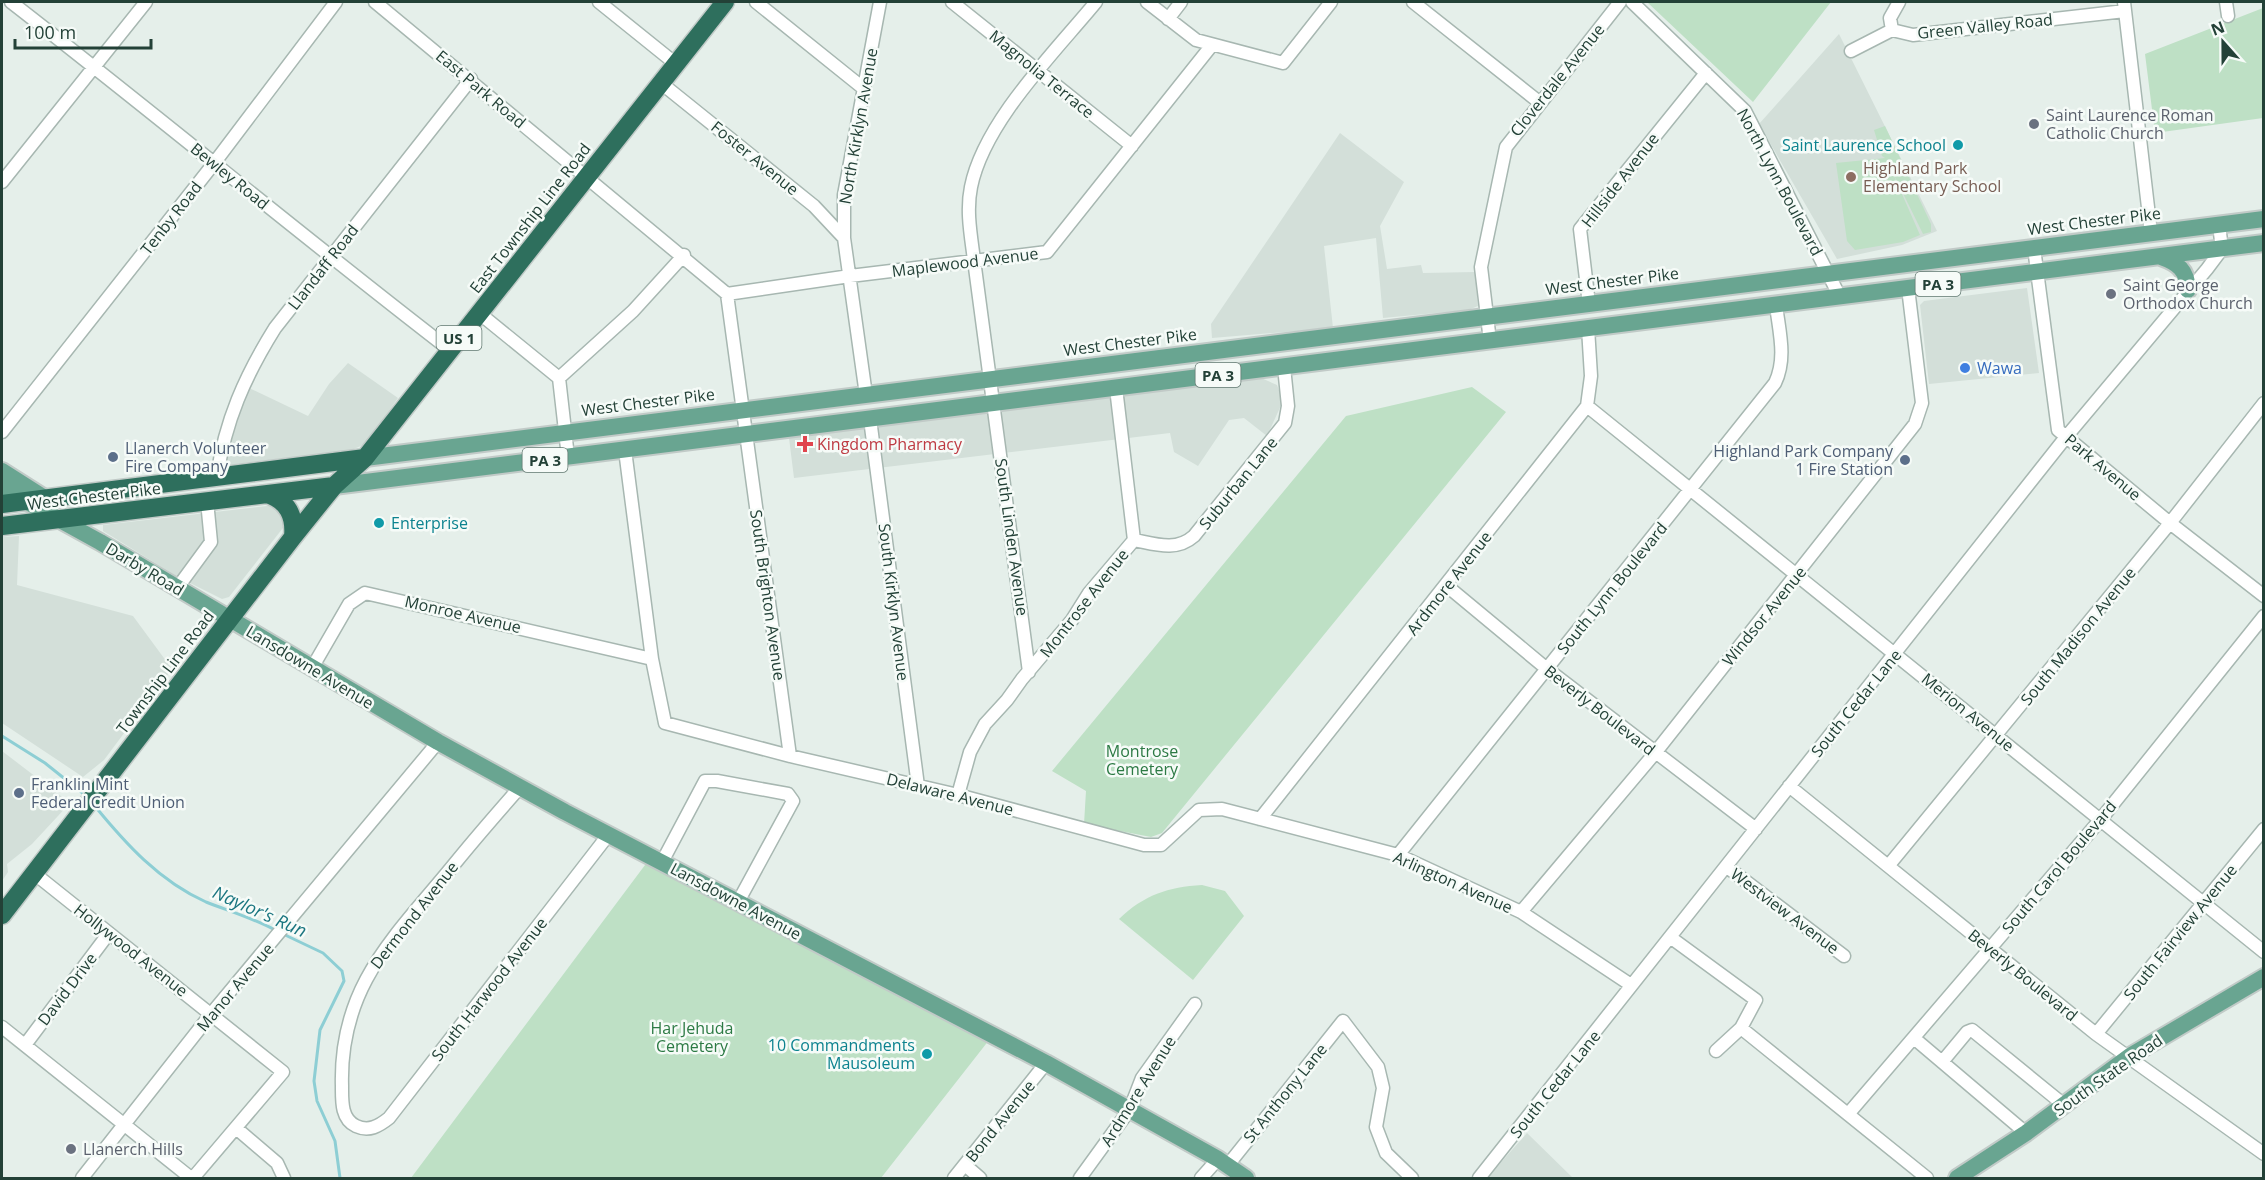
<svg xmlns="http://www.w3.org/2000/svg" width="2265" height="1180" viewBox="0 0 2265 1180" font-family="'Open Sans',sans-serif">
	<rect width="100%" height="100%" fill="#e5efea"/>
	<path fill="#d3dfd9" d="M1839,34L1937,231L1902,245L1837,259L1759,124Z
		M1340,133L1404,182L1380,226L1387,269L1421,265L1423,273L1475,272L1478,306L1468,310L1383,318L1376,238L1324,246L1333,328L1212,338L1211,324Z
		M2027,288L2039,373L1929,384L1920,305L1924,301Z
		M348,363L398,398L372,435L361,446L351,450L227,465L225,457L233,426L249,388L308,416L329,384Z
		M1259,377L1277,385L1283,401L1267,436L1244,418L1229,420L1198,466L1174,452L1170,433L794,478L789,438Z
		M275,505L286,524L229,597L222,599L178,577L103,531V525Z
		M19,536L17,585L133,616L172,669L104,760L83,777L2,723V537Z
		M2,751L70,803L32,844L7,864L8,872L2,881Z
		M1527,1133L1573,1178H1487Z"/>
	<path fill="#bee0c5" d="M1647,2H1831L1753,102Z
		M2263,8V118L2155,133L2145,54Z
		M1885,126L1931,224V232L1923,234L1891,169L1920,235L1903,242L1855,250L1847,241L1836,163L1885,158L1882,156L1874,130Z
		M1472,387L1506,412L1162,833L1151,837L1084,824L1086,791L1052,771L1346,416Z
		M651,857L993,1035L881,1178H411Z
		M1202,885L1225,891L1244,916L1193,980L1119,919C1144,895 1168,887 1202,885Z"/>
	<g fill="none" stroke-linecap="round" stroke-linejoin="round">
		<path stroke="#8dced4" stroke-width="3" d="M2,736L45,763L85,795
			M94,805C125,843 159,881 206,902C229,911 253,918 275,930
			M283,934L323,953L342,971L344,981L320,1030L314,1081L317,1101L335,1141L340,1178"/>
		<g stroke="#a7b7b1" stroke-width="15">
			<path id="minor" d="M11,2C158,116 302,236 450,350
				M375,2L727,294L790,756
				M599,2L676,64
				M756,2L863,88
				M952,2L1132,146
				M1147,2L1196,40L1283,63L1331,2
				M1413,2L1539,102
				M1632,2L1745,111L1840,297
				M2124,2L2151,233
				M2226,2L2228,16
				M1168,19L1181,2
				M1892,30L1913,35L2125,11
				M1892,30L1890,18L1899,2
				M1851,51L1892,30
				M661,83L814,206L844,238
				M2,182L146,2
				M2034,248L2058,430L2170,523L2264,596
				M727,294L850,276L1047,252L1212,45
				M1589,304L1580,229L1706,73
				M479,313L559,378
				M1490,341L1481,267L1506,147L1620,2
				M559,378L633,311L684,255
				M559,378L568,457
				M866,395L844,238V195L880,2
				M1587,406L2264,952
				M870,419L918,786
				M2,432L215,162L336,2
				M625,450L652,659L665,723L790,756L958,795L1144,845H1161L1199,810L1222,809L1398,855L1521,912L1631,985
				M217,477C225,421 245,376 275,328L471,79
				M1134,540C1155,544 1176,552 1194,536L1285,423L1288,406L1284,367
				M1447,586L1547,669L1756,829
				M178,587L211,542L207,501
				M312,668L349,604L365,593L652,659
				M1029,672L974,260C971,236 966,211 971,187C984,122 1054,53 1096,2
				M521,786C499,811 477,836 456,862C397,935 339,984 342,1086C342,1101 341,1119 356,1126C369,1132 379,1126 389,1118L609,834
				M1789,786L2096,1034L2264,1154
				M958,795L970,752L985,724L1007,700L1022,679L1072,620L1089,593L1134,540L1116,388
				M1260,819L1587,406L1591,376L1588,328
				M1398,855L1775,383C1787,358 1779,331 1776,305
				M662,862L705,781H717L788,794L793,801L738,902
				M1889,865L2170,523L2264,403
				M1727,867L1844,956
				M35,874L283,1072L193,1178
				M1521,912L1655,753L1915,424L1922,403L1908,288
				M1670,937L1756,1000L1741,1028L1716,1051
				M2,1027L191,1178
				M1741,1028L1927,1178
				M2096,1034L2264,829
				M1915,1039L2026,1133
				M25,1045L109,933
				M1942,1062L1967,1032L1972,1030L2064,1105
				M1849,1113L2101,819L2264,616
				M236,1128L277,1163L284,1178
				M965,1165L980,1178
				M1228,1165L1343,1021L1378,1067L1383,1088L1376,1127L1386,1153L1412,1178
				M82,1178L211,1014L438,742
				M954,1178L1046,1063
				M1080,1178L1130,1109L1142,1078L1195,1004
				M1201,1178L1218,1159
				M1479,1178L2066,437L2207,269L2222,249L2219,225"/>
		</g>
		<g stroke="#c1cac7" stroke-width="20">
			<path id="major" d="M2161,257C2178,263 2187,270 2188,290
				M365,458L2264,219
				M2,471L46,499L50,504
				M334,486L2264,243
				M2,488L100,542L438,742L565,812L1046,1063L1218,1159L1246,1178
				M1957,1178L2026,1133L2130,1056L2264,977"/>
		</g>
		<g stroke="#c1cac7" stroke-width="21">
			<path id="highway" d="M267,494C288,501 295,516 293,537
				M2,504L365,458
				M2,526L334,486
				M2,915L293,537L334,486L365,458L725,2"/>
		</g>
		<use href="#minor" stroke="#fff" stroke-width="12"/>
		<use href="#major" stroke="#69a591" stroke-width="16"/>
		<use href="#highway" stroke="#2e6f5d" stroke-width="18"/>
	</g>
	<g fill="#6b7280" stroke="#f6fbf8" stroke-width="2">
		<circle cx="2034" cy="124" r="6"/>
		<circle cx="2111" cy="294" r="6"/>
		<circle cx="71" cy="1149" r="6"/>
	</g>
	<g fill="#0f9aa8" stroke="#f6fbf8" stroke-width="2">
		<circle cx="1958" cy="145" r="6"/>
		<circle cx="379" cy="523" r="6"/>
		<circle cx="927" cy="1054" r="6"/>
	</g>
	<circle fill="#8d6e63" stroke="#f6fbf8" stroke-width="2" cx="1851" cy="177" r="6"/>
	<circle fill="#3f7fe0" stroke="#f6fbf8" stroke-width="2" cx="1965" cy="368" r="6"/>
	<path fill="#e0444e" stroke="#f6fbf8" stroke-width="2" d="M802 435h6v6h6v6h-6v6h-6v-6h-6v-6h6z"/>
	<g fill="#5c6f8a" stroke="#f6fbf8" stroke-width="2">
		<circle cx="113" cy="457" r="6"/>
		<circle cx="1905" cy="460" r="6"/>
		<circle cx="19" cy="793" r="6"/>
	</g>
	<g text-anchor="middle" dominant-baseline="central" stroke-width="5" stroke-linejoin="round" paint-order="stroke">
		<g fill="#f6fbf8" stroke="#627971" stroke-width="1.5">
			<rect x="1915.5" y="272" width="45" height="24" rx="4.5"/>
			<rect x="436.5" y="326" width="45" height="24" rx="4.5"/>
			<rect x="1195.5" y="363" width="45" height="24" rx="4.5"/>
			<rect x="522.5" y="448" width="45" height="24" rx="4.5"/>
		</g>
		<g font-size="15" font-weight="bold" fill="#234137">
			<text x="1938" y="284">PA 3</text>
			<text x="459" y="338">US 1</text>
			<text x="1218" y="375">PA 3</text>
			<text x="545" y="460">PA 3</text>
		</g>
		<g font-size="16" fill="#234137" stroke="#f6fbf8">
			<text transform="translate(1985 26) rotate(-6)">Green Valley Road</text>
			<text transform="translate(1042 74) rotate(39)">Magnolia Terrace</text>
			<text transform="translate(1557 80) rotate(-51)">Cloverdale Avenue</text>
			<text transform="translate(481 89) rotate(40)">East Park Road</text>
			<text transform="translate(858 126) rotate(-80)">North Kirklyn Avenue</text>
			<text transform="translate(755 158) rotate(39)">Foster Avenue</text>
			<text transform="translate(230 176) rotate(39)">Bewley Road</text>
			<text transform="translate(1620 180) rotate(-52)">Hillside Avenue</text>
			<text transform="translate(1780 182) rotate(62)">North Lynn Boulevard</text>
			<text transform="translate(171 218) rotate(-52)">Tenby Road</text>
			<text transform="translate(530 218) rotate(-52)">East Township Line Road</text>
			<text transform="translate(2094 221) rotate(-7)">West Chester Pike</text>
			<text transform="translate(965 262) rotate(-7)">Maplewood Avenue</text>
			<text transform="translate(323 267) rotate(-52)">Llandaff Road</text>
			<text transform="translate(1612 281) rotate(-7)">West Chester Pike</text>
			<text transform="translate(1130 342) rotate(-7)">West Chester Pike</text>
			<text transform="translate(648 402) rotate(-7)">West Chester Pike</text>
			<text transform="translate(2103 467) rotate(40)">Park Avenue</text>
			<text transform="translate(1238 483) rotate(-51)">Suburban Lane</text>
			<text transform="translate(94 496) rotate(-7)">West Chester Pike</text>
			<text transform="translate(1012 537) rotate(82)">South Linden Avenue</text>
			<text transform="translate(145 569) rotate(31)">Darby Road</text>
			<text transform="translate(1449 583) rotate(-52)">Ardmore Avenue</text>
			<text transform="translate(1612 588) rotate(-51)">South Lynn Boulevard</text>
			<text transform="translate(768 595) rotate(82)">South Brighton Avenue</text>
			<text transform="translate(894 602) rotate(83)">South Kirklyn Avenue</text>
			<text transform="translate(1084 603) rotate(-52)">Montrose Avenue</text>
			<text transform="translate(463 614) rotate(13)">Monroe Avenue</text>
			<text transform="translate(1764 616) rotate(-51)">Windsor Avenue</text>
			<text transform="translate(2078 636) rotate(-51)">South Madison Avenue</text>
			<text transform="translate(310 667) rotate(31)">Lansdowne Avenue</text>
			<text transform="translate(165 672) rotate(-53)">Township Line Road</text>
			<text transform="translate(1856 703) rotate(-51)">South Cedar Lane</text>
			<text transform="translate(1600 710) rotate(38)">Beverly Boulevard</text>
			<text transform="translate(1968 712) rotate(39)">Merion Avenue</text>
			<text transform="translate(950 794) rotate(14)">Delaware Avenue</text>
			<text transform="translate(2059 867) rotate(-50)">South Carol Boulevard</text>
			<text transform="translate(1453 882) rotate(24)">Arlington Avenue</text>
			<text transform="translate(736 901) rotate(28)">Lansdowne Avenue</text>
			<text transform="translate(1785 911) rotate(37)">Westview Avenue</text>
			<text transform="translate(414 915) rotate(-52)">Dermond Avenue</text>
			<text transform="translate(2180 932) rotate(-51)">South Fairview Avenue</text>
			<text transform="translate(131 950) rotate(38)">Hollywood Avenue</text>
			<text transform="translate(2023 975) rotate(39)">Beverly Boulevard</text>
			<text transform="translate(235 987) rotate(-50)">Manor Avenue</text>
			<text transform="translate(67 989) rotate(-53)">David Drive</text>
			<text transform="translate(489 989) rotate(-52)">South Harwood Avenue</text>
			<text transform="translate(2108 1075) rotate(-35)">South State Road</text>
			<text transform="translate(1555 1084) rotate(-51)">South Cedar Lane</text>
			<text transform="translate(1138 1091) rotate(-58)">Ardmore Avenue</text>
			<text transform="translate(1285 1093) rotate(-51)">St Anthony Lane</text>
			<text transform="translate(1000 1121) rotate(-51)">Bond Avenue</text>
		</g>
		<g font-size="16" fill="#5b616d" stroke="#f6fbf8" text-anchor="start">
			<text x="2046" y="115">Saint Laurence Roman<tspan x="2046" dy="18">Catholic Church</tspan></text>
			<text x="2123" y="285">Saint George<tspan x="2123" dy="18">Orthodox Church</tspan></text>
			<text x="83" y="1149">Llanerch Hills</text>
		</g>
		<g font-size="16" fill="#0d838f" stroke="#f6fbf8" text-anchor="end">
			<text x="1946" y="145">Saint Laurence School</text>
			<text x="391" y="523" text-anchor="start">Enterprise</text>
			<text x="915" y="1045">10 Commandments<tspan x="915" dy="18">Mausoleum</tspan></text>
		</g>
		<g font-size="16" fill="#785e54" stroke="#f6fbf8" text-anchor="start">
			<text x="1863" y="168">Highland Park<tspan x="1863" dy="18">Elementary School</tspan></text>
		</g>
		<g font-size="16" fill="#366cbe" stroke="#f6fbf8" text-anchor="start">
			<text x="1977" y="368">Wawa</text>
		</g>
		<g font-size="16" fill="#be3a42" stroke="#f6fbf8" text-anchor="start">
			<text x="817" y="444">Kingdom Pharmacy</text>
		</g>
		<g font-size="16" fill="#4e5e75" stroke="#f6fbf8" text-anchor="start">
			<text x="125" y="448">Llanerch Volunteer<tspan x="125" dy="18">Fire Company</tspan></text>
			<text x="1893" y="451" text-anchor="end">Highland Park Company<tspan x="1893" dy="18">1 Fire Station</tspan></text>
			<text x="31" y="784">Franklin Mint<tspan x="31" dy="18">Federal Credit Union</tspan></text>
		</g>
		<g font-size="16" fill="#2c7a44" stroke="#f6fbf8">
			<text x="1142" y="751">Montrose<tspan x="1142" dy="18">Cemetery</tspan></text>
			<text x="692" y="1028">Har Jehuda<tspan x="692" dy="18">Cemetery</tspan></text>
		</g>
		<g font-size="18" font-style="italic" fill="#1b7680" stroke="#f6fbf8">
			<text transform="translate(260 911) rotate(24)">Naylor's Run</text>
		</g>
	</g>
	<rect width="2265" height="1180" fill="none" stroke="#234137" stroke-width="6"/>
	<g transform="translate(2223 42) rotate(339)" stroke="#f6fbf8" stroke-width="4.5" paint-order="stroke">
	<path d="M0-4.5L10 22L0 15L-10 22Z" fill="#234137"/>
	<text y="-9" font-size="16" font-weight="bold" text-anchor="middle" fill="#234137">N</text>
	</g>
	<path d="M15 39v9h136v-9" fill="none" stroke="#234137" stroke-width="3"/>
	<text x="24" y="39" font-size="18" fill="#234137" stroke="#f6fbf8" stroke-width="4.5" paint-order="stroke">100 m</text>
</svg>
